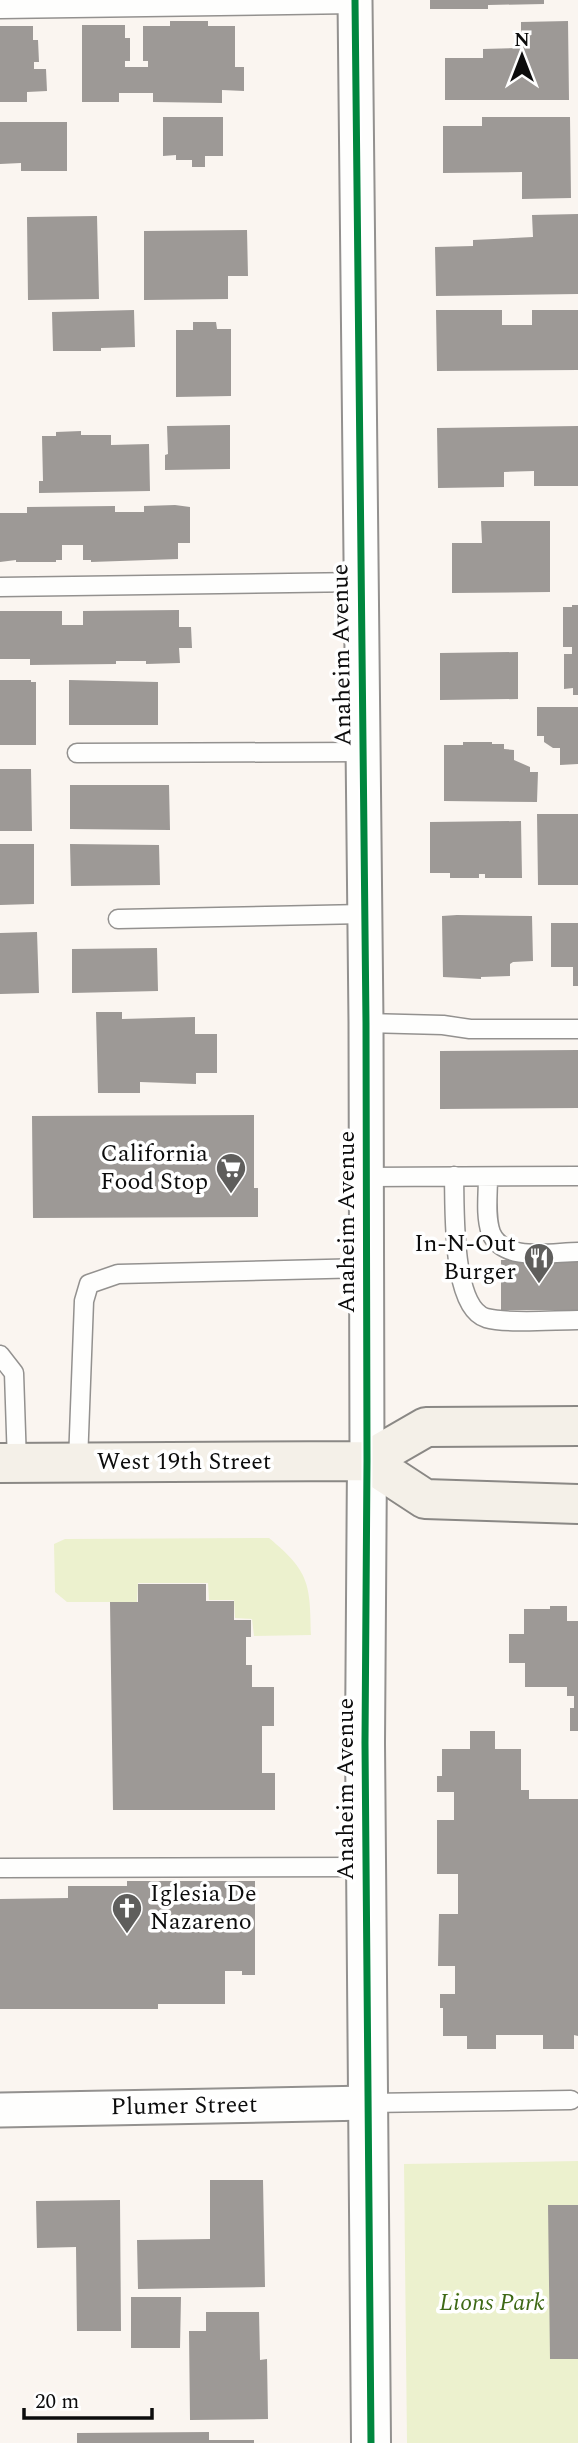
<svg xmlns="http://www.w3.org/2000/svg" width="578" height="2443" viewBox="0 0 578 2443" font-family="Spectral,serif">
	<rect width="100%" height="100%" fill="#faf5f0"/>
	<path fill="#ecf1ce" d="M269,1538C310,1572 310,1584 311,1635L254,1636L252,1619L235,1618L234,1600H209L208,1583H138L137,1602H67L55,1592L54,1544L65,1539Z
		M578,2161V2443H407L404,2164Z"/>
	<path fill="#9d9996" d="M430,0H544V4L488,5V9H430Z
		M170,21H208V26H235V67H244V91L222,90V103L153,102V93H119V102H82V25H125V38H130V61H125V67H148V61H143V26H170Z
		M568,21L569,100H445V58H483V49L521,48V22Z
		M0,26H33V40H38L39,62H34V69H46L47,91L27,92V102H0Z
		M163,117H223V156H205V167H192V160H176V155L163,156Z
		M482,117H570L571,198L522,199V172L443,173V126H482Z
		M0,122H67V171H21V163L0,164Z
		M578,214V294L436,296L435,247L473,246V240L533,237L532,215Z
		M97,216L99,299L28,300L27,217Z
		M247,230L248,276H228V299L144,300V231Z
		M134,310L135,347L101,348V351H53L52,312Z
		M436,310H502V325H532V310H578V370L437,371Z
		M193,322H216L217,329H231V396L176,397V330H193Z
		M230,425V469L165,470V455L168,454L167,426Z
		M578,426V486H534V471L504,472V487L438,488L437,428Z
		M81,431V435H111V445L149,444L150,491L39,493V481H43L42,436H56V432Z
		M175,505L190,507V543H178V559L91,562V560H83V545H62V560H56V562H16V560L0,562V513H27V507L115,506V512H144V506Z
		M481,521H550V592L452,593V543H482Z
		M572,605H578V695H573V688L564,689V654H572V647H563V607H572Z
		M179,610V627H191L192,648H179L180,663L146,664V661H116V664L30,665V659H0V611H62V625H83V611Z
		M518,652V699L440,700V653Z
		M0,680H31V682H36V745H0Z
		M69,680L158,682V725H69Z
		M537,707H578V764L560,765V748H553L544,742V736H537Z
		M463,742H492V744H504V749L514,750V760L530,767V772H538L537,802L444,801V745H463Z
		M0,769H31L32,831H0Z
		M70,785H169L170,830L70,829Z
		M537,814H578V885H538Z
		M521,821L522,878H485V874H479V878H450V873H430V822Z
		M0,844H34V904L0,905Z
		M70,844L159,845L160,885L71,886Z
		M457,915L532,916L533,961L513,962L510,964V976L481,977V979L443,977L442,916Z
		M551,923H578V986H573V967H551Z
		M37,932L39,993L0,994V933Z
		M157,948L158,991L72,993V949Z
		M96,1012H122V1019L195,1017V1034H217V1073H196V1084L140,1082V1093H98Z
		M578,1050V1108L440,1109V1051Z
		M254,1115V1188H258V1217L33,1218L32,1116Z
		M578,1259V1310H501V1260Z
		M138,1584H206V1601H234V1620H251V1637H246V1665H252V1687H274V1726H262V1773H275V1810H113L110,1602H138Z
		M550,1606H567V1621H578V1731H570V1708H574V1696H567V1687H525V1663H509V1634H524V1609H550Z
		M470,1731H495V1749H521V1790H529V1799H578V2036L574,2035V2049H543V2035H496V2049H467V2036H443V2008H440V1994H455V1966H438L439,1914H458V1874H437V1820H454V1792H437V1776H442V1749H470Z
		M127,1881H255V1975H242V1971H225V2004H158V2009H0V1899L68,1898V1886H127Z
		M210,2180H263L265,2287L138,2289L137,2240L210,2239Z
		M120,2200L121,2331H77L76,2247L37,2248L36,2201Z
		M548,2205H578V2359H550Z
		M131,2297H181L180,2348H131Z
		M206,2312H259L260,2360L267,2359L268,2419L190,2420L189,2331H206Z
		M209,2432V2440H254V2443H77V2433Z"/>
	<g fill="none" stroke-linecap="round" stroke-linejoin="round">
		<g stroke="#93918f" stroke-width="21">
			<path id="service" d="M0,9L355,4
				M0,587L361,582
				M77,753L363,752
				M118,919L364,914
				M366,1023L443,1025L470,1029H578
				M454,1176C455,1207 451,1307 486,1318C508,1324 554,1320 578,1320
				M366,1177L578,1176
				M488,1177C488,1194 485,1216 491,1233C504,1263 552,1252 578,1252
				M0,1355L14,1373L17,1463
				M78,1462L84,1301L89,1284L118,1274L367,1268
				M0,1868L366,1867
				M368,2103L571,2100"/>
		</g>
		<g stroke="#93918f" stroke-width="37">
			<path id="minor" d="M355,0L366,1023L367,1461
				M0,2110L368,2103"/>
		</g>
		<g stroke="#93918f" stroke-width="42">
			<path id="tertiary" d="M367,1461L365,1743L371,2443"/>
		</g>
		<g stroke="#8a8885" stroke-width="42">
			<path id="secondary" d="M367,1461L425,1499L578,1504
				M0,1463L367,1461L426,1427L578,1426"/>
		</g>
		<use href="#service" stroke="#fefefd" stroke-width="18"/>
		<use href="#minor" stroke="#fefefd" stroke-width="33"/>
		<use href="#tertiary" stroke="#fefefd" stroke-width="38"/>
		<use href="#secondary" stroke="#f4f0e8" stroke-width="38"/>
		<g stroke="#fff" stroke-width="11">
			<path id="cycleway" d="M355,0L366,1023L367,1461L365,1743L371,2443"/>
		</g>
		<use href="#cycleway" stroke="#00873e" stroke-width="7"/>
	</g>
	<defs>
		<g id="supermarket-pin" transform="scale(1.575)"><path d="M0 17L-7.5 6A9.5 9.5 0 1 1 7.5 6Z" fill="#5f5e5c" stroke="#fff"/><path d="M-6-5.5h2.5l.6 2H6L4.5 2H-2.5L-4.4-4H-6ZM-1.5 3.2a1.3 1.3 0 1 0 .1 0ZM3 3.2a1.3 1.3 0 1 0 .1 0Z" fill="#fff"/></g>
		<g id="restaurant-pin" transform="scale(1.575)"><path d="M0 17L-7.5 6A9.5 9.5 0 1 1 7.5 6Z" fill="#5f5e5c" stroke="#fff"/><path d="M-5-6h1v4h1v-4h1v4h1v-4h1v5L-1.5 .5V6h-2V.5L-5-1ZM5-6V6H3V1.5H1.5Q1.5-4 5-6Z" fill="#fff"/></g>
		<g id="church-pin" transform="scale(1.575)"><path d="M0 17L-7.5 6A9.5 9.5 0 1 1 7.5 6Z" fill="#5f5e5c" stroke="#fff"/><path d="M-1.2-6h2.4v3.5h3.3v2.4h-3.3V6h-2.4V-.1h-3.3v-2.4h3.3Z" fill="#fff"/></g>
	</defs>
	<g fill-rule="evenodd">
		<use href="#supermarket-pin" x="231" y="1168"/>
		<use href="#restaurant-pin" x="539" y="1258"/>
		<use href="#church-pin" x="127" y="1908"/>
	</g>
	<g text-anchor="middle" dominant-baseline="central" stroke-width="7" stroke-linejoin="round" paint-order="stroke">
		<g font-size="24" fill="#0c0c0c" stroke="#fff">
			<text transform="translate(342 655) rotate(-91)">Anaheim Avenue</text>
			<text transform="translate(347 1222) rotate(-90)">Anaheim Avenue</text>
			<text x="184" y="1462">West 19th Street</text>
			<text transform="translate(346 1789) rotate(-90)">Anaheim Avenue</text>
			<text transform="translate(184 2106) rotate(-1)">Plumer Street</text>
		</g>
		<g font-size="24" fill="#0c0c0c" stroke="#fff" text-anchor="end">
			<text x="208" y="1154">California<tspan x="208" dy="28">Food Stop</tspan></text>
			<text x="516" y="1244">In-N-Out<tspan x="516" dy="28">Burger</tspan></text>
			<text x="150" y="1894" text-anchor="start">Iglesia De<tspan x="150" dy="28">Nazareno</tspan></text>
		</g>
		<g font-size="24" font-style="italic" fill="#3e6917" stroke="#fff">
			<text x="492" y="2303">Lions Park</text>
		</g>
	</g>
	<g transform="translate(522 56)" stroke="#ffffff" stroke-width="5" paint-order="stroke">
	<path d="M0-5L12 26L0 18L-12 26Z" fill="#0c0c0c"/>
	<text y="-10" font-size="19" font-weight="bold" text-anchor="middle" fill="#0c0c0c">N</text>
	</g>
	<path d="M24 2408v10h128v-10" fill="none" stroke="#0c0c0c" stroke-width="3.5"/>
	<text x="35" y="2408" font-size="21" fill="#0c0c0c" stroke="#ffffff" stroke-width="5" paint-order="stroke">20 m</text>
</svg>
